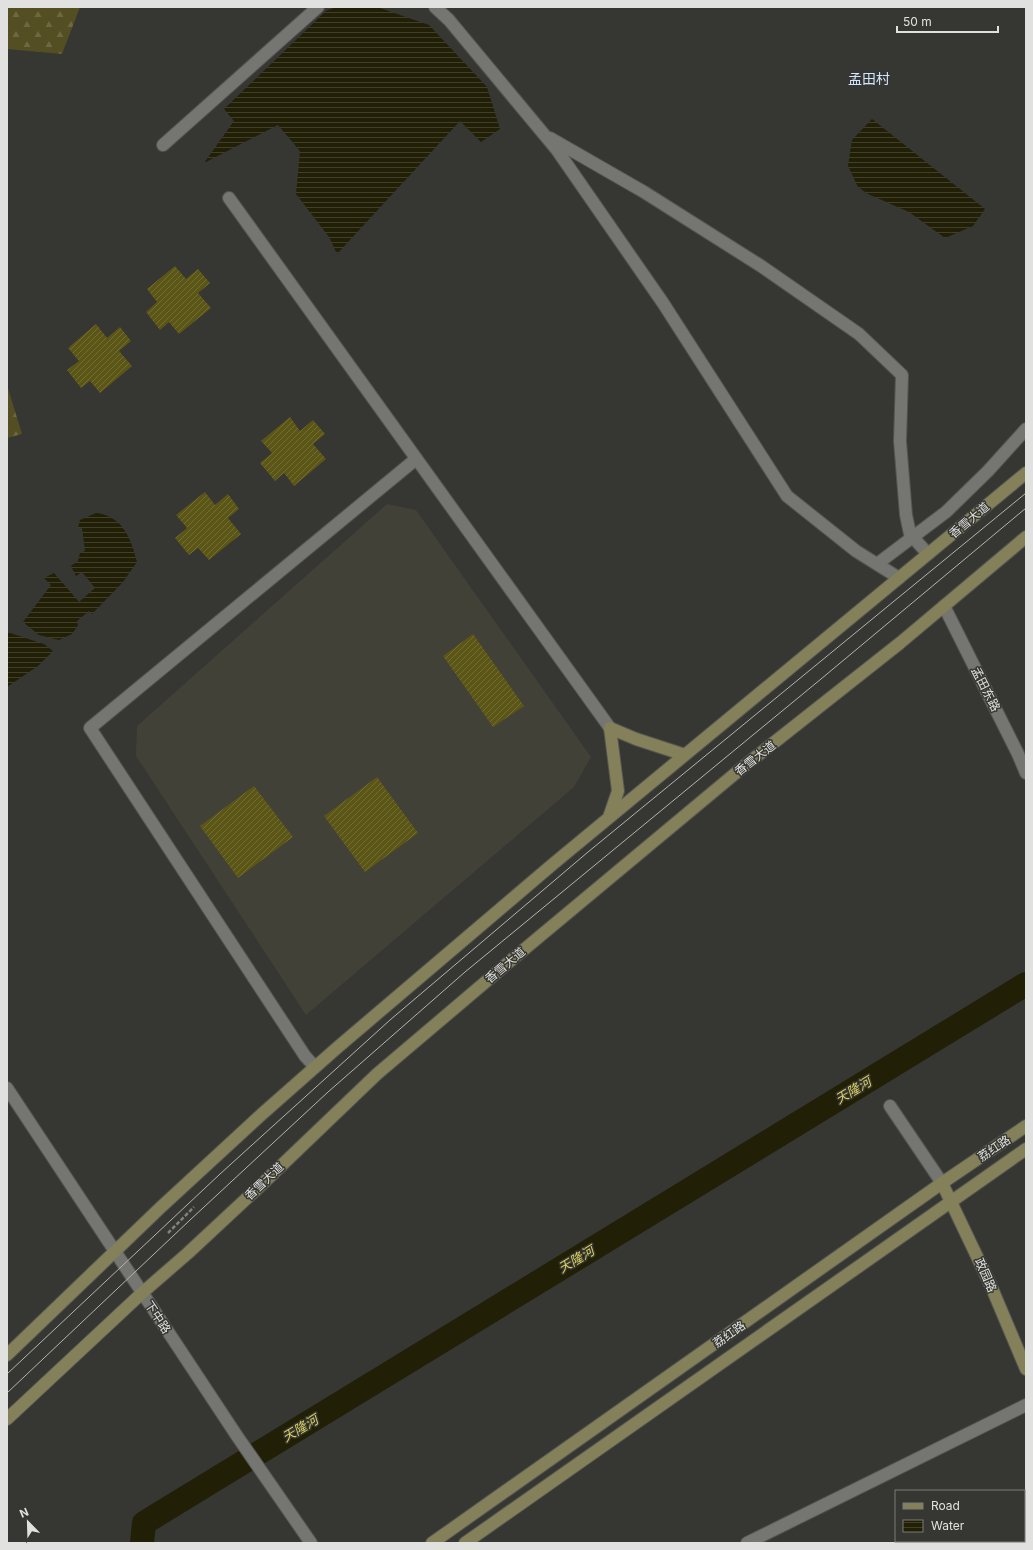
<svg xmlns="http://www.w3.org/2000/svg" width="1033" height="1550" viewBox="0 0 1033 1550" font-family="Inter,'Noto Sans SC',sans-serif">
	<defs>
		<pattern id="forest-firs" width="22" height="20" patternUnits="userSpaceOnUse"><rect width="22" height="20" fill="#534f23"/><path d="M5 1l3.5 6h-7zM16 11l3.5 6h-7z" fill="#6b6842"/></pattern>
		<pattern id="water-rules" width="6" height="5" patternUnits="userSpaceOnUse"><rect width="6" height="5" fill="#211f05"/><path d="M0 2.5h6" fill="none" stroke="#413f29"/></pattern>
		<pattern id="building-hatch" width="6" height="6" patternUnits="userSpaceOnUse"><rect width="6" height="6" fill="#5b5615"/><path d="M-1 1l2-2M0 6l6-6M5 7l2-2" fill="none" stroke="#726e37"/></pattern>
	</defs>
	<rect width="100%" height="100%" fill="#363632"/>
	<path fill="#424138" d="M387,504L416,510L591,757L574,787L306,1015L136,756L137,726Z"/>
	<path fill="url(#forest-firs)" d="M7,7H80L62,54L7,49Z
		M7,385L22,434L7,438Z"/>
	<path fill="url(#water-rules)" d="M336,7H377L429,25L487,87L500,129L481,142L460,121L337,254L329,237L296,194L300,151L278,125L204,163L234,121L224,109L326,11Z
		M872,119L985,209L973,226L945,238L909,212L868,194L858,187L848,166L852,140Z
		M96,513C123,516 131,539 137,562L123,582L92,614L89,611L77,621L78,625L72,634L59,640L39,635L23,622L51,585L44,578L54,573L79,602L95,588L82,572L76,576L71,566L78,561L80,553L85,551L82,528H78L80,520Z
		M7,632L44,644L53,651L38,666L7,687Z"/>
	<g fill="none" stroke-linecap="round" stroke-linejoin="round">
		<path stroke="#211f05" stroke-width="24" d="M142,1543L144,1523L1026,984"/>
	</g>
	<path fill="url(#building-hatch)" d="M175,266L186,279L198,269L210,283L198,293L211,308L179,334L169,322L160,330L146,312L157,302L147,289Z
		M96,324L107,338L120,327L131,341L119,351L132,366L100,393L90,381L81,388L67,370L79,361L68,348Z
		M290,417L300,431L313,420L325,434L313,444L326,459L294,486L284,473L275,481L260,463L272,453L261,441Z
		M205,492L215,505L228,494L239,509L228,518L241,534L209,560L198,548L189,555L175,538L187,528L176,515Z
		M473,634L524,706L493,727L443,656Z
		M377,777L418,833L365,872L324,816Z
		M254,786L293,837L238,878L200,826Z"/>
	<g fill="none" stroke-linecap="round" stroke-linejoin="round">
		<g stroke="#545451" stroke-width="14">
			<path id="street" d="M435,7L449,20L557,150L663,303L787,496L856,551L899,578
				M550,138L644,192L761,266L859,334L902,375L900,441L906,515L910,534L928,554
				M163,145L318,7
				M229,198L610,728
				M877,564L946,512L988,471L1026,429
				M944,606L1018,754L1026,773
				M315,1067L305,1056L90,728L416,459
				M7,1088L237,1436L311,1543
				M890,1106L942,1183
				M968,1541L969,1543
				M747,1543L1026,1405"/>
		</g>
		<g stroke="#545451" stroke-width="14">
			<path id="secondary" d="M610,728L636,739L685,755
				M609,817L618,791L610,728
				M942,1183L991,1286L1026,1369
				M7,1355L160,1208L262,1114L338,1047L553,864L1026,473
				M7,1419L142,1293L188,1253L259,1187L377,1074L515,957L743,767L900,643L1026,537
				M1024,1506L1026,1504
				M432,1543L942,1183L1026,1126
				M465,1543L1026,1149
				M957,1543L960,1541"/>
		</g>
		<path stroke="#82827e" stroke-width="2.5" stroke-dasharray="4 2" stroke-linecap="butt" d="M168,1233L194,1207"/>
		<use href="#street" stroke="#757571" stroke-width="12"/>
		<use href="#secondary" stroke="#83805a" stroke-width="12"/>
		<path stroke="#b3b3b0" stroke-width="1" d="M7,1374L220,1174L390,1020L588,852L1026,493
			M7,1393L190,1220L328,1092L465,972L821,679L1026,508"/>
	</g>
	<g text-anchor="middle" dominant-baseline="central" stroke-width="3" stroke-linejoin="round" paint-order="stroke">
		<g font-size="12" fill="#e1e1df" stroke="#363632">
			<text transform="translate(969 520) rotate(-40)">香雪大道</text>
			<text transform="translate(986 689) rotate(63)">孟田东路</text>
			<text transform="translate(755 758) rotate(-38)">香雪大道</text>
			<text transform="translate(505 965) rotate(-40)">香雪大道</text>
			<text transform="translate(994 1148) rotate(-34)">荔红路</text>
			<text transform="translate(264 1181) rotate(-43)">香雪大道</text>
			<text transform="translate(986 1275) rotate(66)">政园路</text>
			<text transform="translate(158 1317) rotate(56)">下中路</text>
			<text transform="translate(729 1334) rotate(-35)">荔红路</text>
		</g>
		<g font-size="13" font-style="italic" fill="#d9cf60" stroke="#363632">
			<text transform="translate(853 1090) rotate(-31)">天隆河</text>
			<text transform="translate(576 1259) rotate(-31)">天隆河</text>
			<text transform="translate(300 1428) rotate(-31)">天隆河</text>
		</g>
		<g font-size="14" fill="#d1e5fe" stroke="#363632">
			<text x="869" y="78">孟田村</text>
		</g>
	</g>
	<rect width="1033" height="1550" fill="none" stroke="#e1e1df" stroke-width="16"/>
	<rect x="895" y="1490" width="130" height="52" fill="#363632" stroke="#7a7a77"/>
	<rect x="903" y="1503" width="20" height="6" fill="#83805a" stroke="#7a7a77"/>
	<text x="931" y="1510" font-size="12" fill="#e1e1df">Road</text>
	<rect x="903" y="1520" width="20" height="12" fill="url(#water-rules)" stroke="#7a7a77"/>
	<text x="931" y="1530" font-size="12" fill="#e1e1df">Water</text>
	<g transform="translate(28 1522) rotate(337)" stroke="#363632" stroke-width="3" paint-order="stroke">
	<path d="M0-3L7 15L0 10L-7 15Z" fill="#e1e1df"/>
	<text y="-6" font-size="11" font-weight="bold" text-anchor="middle" fill="#e1e1df">N</text>
	</g>
	<path d="M897 26v6h101v-6" fill="none" stroke="#e1e1df" stroke-width="2"/>
	<text x="903" y="26" font-size="12" fill="#e1e1df" stroke="#363632" stroke-width="3" paint-order="stroke">50 m</text>
</svg>
